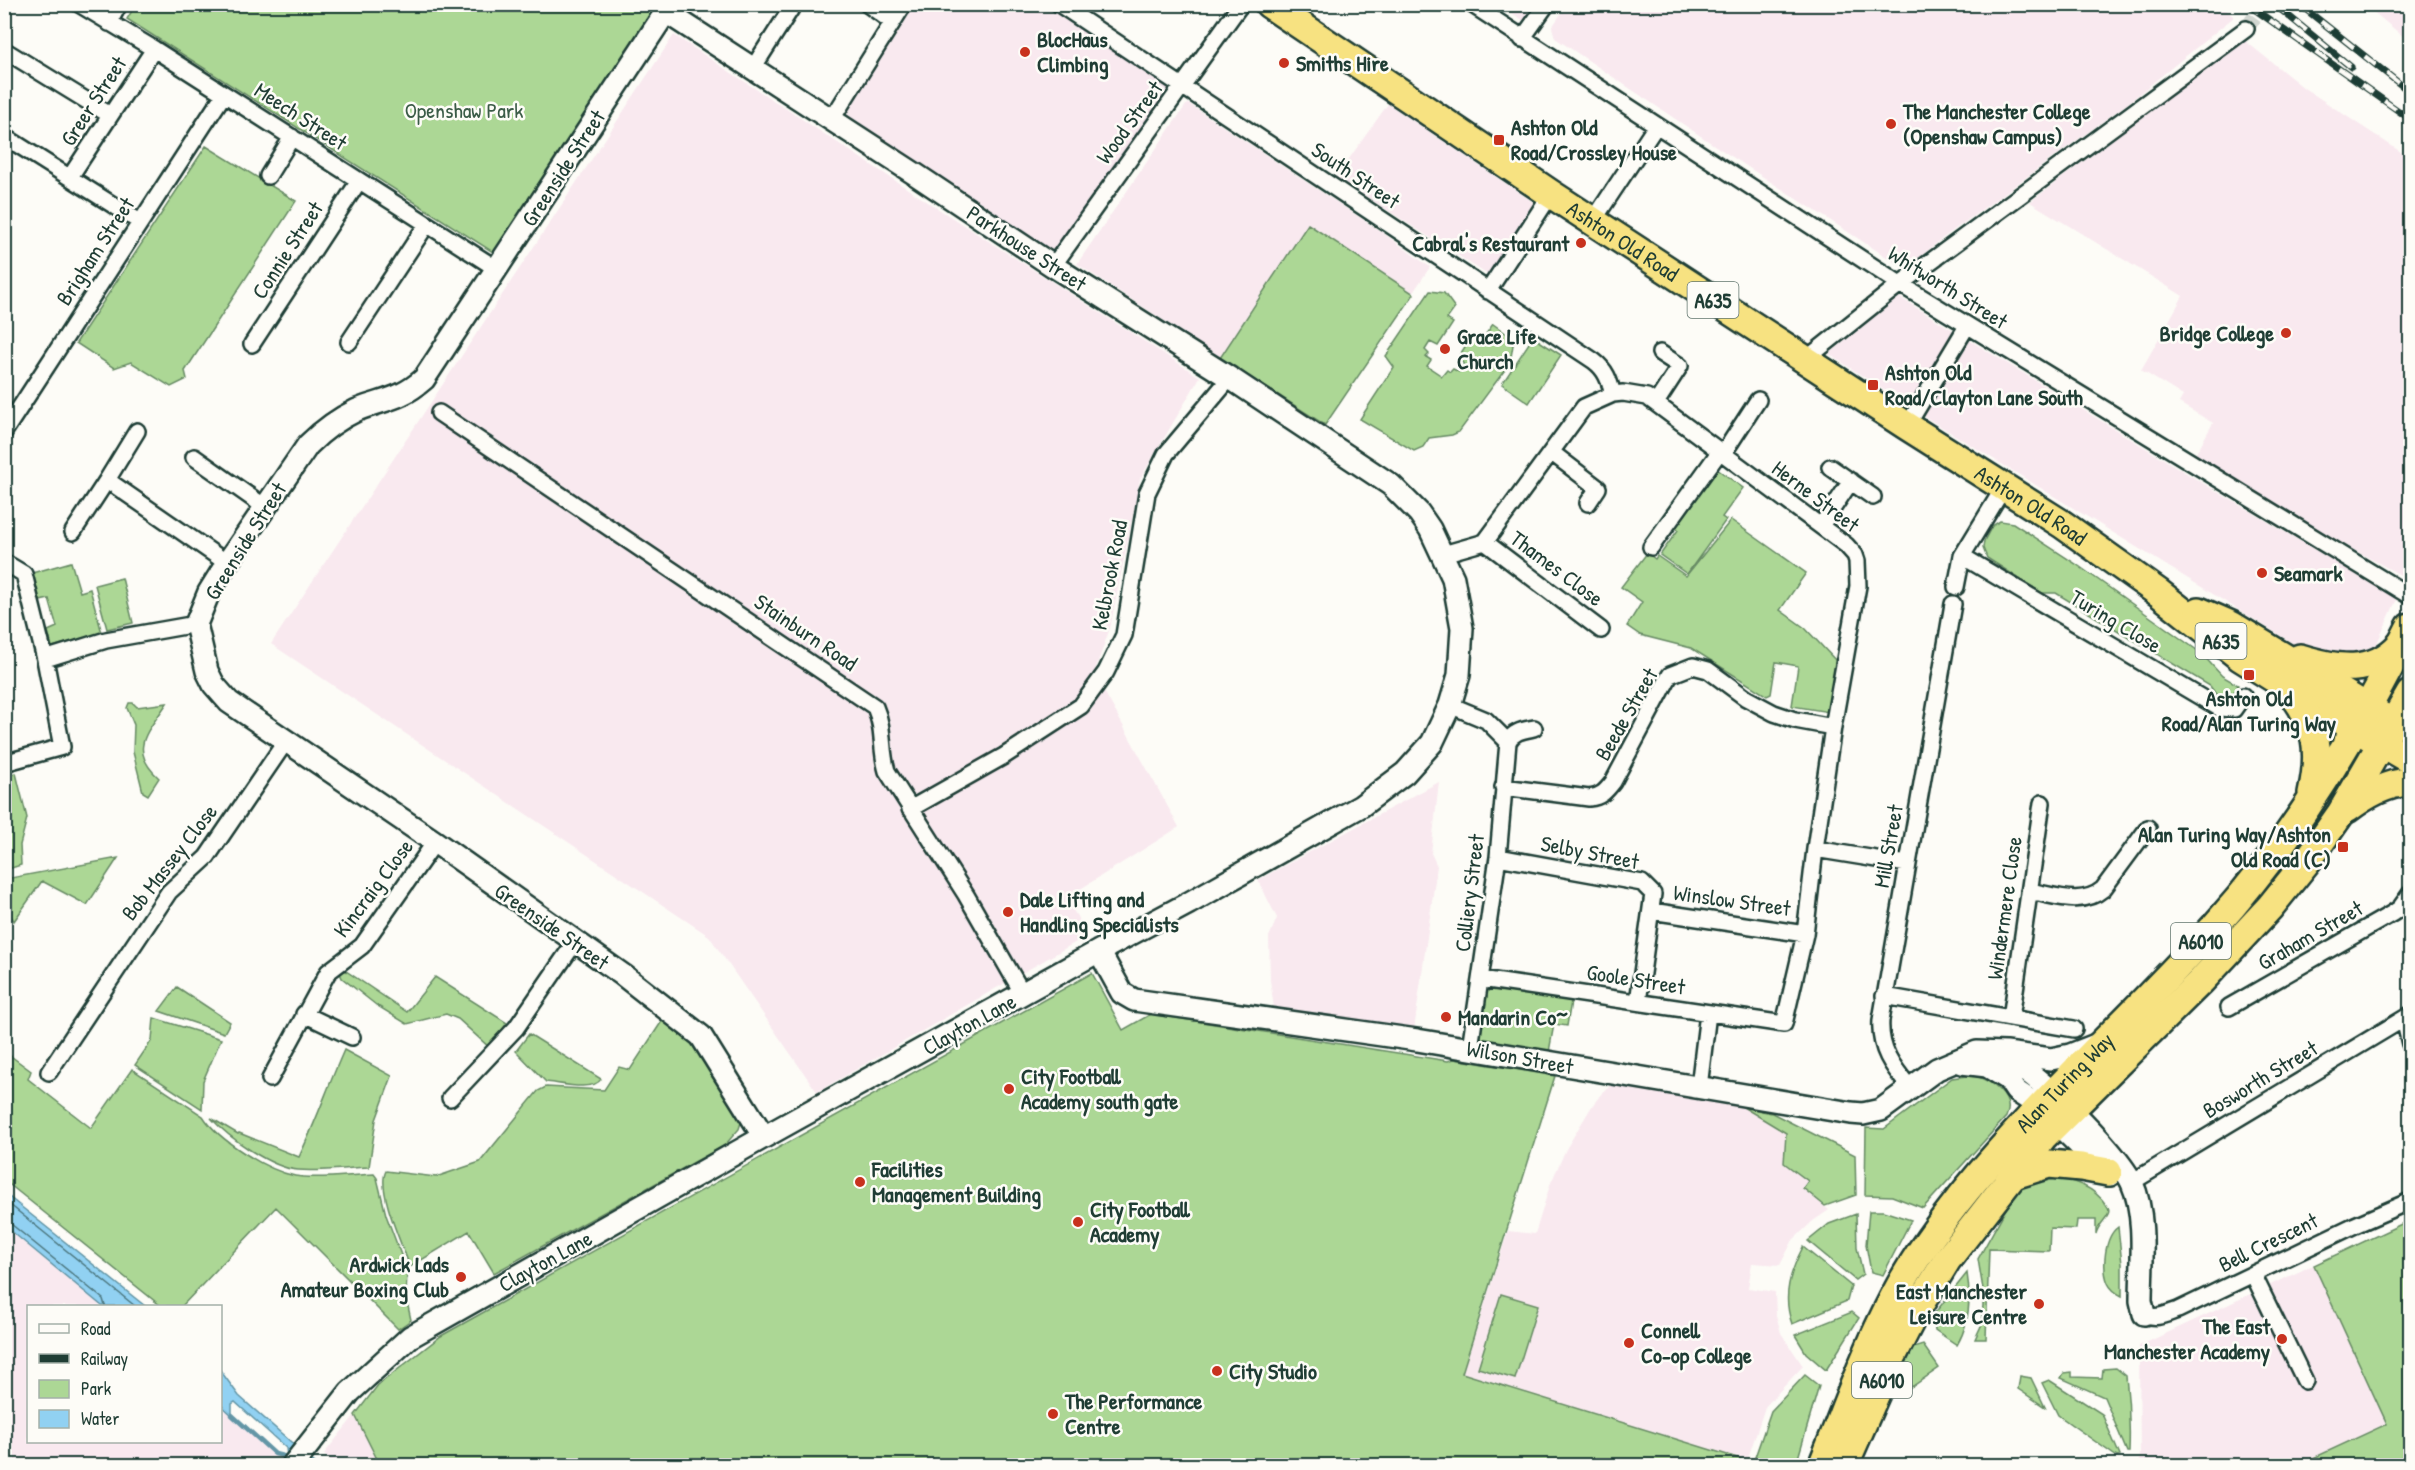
<svg xmlns="http://www.w3.org/2000/svg" width="2415" height="1470" viewBox="0 0 2415 1470" font-family="'Patrick Hand',sans-serif">
	<rect width="100%" height="100%" fill="#fdfcf7"/>
	<filter id="ink" filterUnits="userSpaceOnUse"><feTurbulence type="fractalNoise" baseFrequency=".0167" numOctaves="2"/><feDisplacementMap in="SourceGraphic" scale="12" xChannelSelector="R" yChannelSelector="G"/><feConvolveMatrix kernelMatrix="1 2 1 2 8 2 1 2 1" color-interpolation-filters="sRGB"/></filter>
	<g filter="url(#ink)">
		<path fill="#f9e9ef" d="M908,5H1049L1174,91L1054,260L836,116Z
			M1499,5H1538L1526,22Z
			M1567,5L2220,4L2234,17L2128,103L1943,238L1905,269L1714,145L1555,38L1552,27Z
			M2365,5H2410V42Z
			M674,35L923,199L1200,377L1140,479L1110,628L1094,673L1179,827L1066,898L1088,935L817,1092L709,936L271,644Z
			M2244,40L2304,88L2410,158V580L2341,543L2195,455L2213,423L2179,403L2183,396L2141,370L2183,296L2030,202Z
			M1189,104L1383,233L1430,267L1325,425L1077,264L1186,105Z
			M1388,104L1536,204L1488,275L1336,177Z
			M1899,297L2201,482L2397,599L2374,650L2352,662L2294,644L1922,415L1829,354Z
			M1439,782L1431,853L1437,866L1414,1030L1274,1008L1270,980L1269,937L1277,918L1258,880Z
			M1612,1085L1743,1107L1787,1133L1809,1181L1803,1189L1829,1210L1813,1221L1793,1240L1780,1265L1752,1263L1748,1288L1775,1292L1776,1315L1781,1333L1803,1366L1765,1407L1747,1461L1462,1374L1508,1231L1535,1234L1550,1185L1566,1149L1592,1106L1602,1093Z
			M2410,1220V1465H2140L2139,1346Z
			M4,1226L102,1306H28V1442H220L221,1405L275,1454L287,1457L297,1465H14L4,1457Z
			M355,1415L380,1464L377,1466L336,1465L324,1454Z"/>
		<path fill="#acd795" stroke="#668a64" stroke-width="1.5" d="M136,4H641L654,13L496,254L127,19Z
			M206,146L296,201L185,371L187,379L171,387L131,362L114,368L76,343Z
			M1308,224L1414,294L1325,425L1220,358Z
			M1430,291L1444,293L1455,308L1447,319L1453,323L1438,346L1430,342L1425,350L1429,354L1426,357L1431,360L1427,366L1442,376L1447,370L1450,372L1453,369L1459,372L1464,364L1457,359L1472,336L1481,341L1493,324L1514,339L1510,363L1459,432L1452,435L1429,438L1423,447L1414,451L1360,419L1394,367L1386,356Z
			M1533,337L1561,355L1529,403L1502,384Z
			M1717,469L1743,488L1722,517L1726,520L1687,574L1660,555L1678,530L1675,527Z
			M1731,520L1806,573L1780,610L1805,628L1837,662L1829,712L1792,706L1798,666L1776,662L1771,694L1767,696L1691,648L1640,635L1627,626L1642,602L1621,587L1647,553L1655,559L1657,556L1686,576Z
			M2000,521L2013,523L2076,564L2201,653L2222,676L2238,685L2234,693L2225,699L2218,697L2210,686L2056,593H2042L1987,558L1983,548L1984,541L1992,526Z
			M71,562L80,592L90,589L102,633L52,647L48,631L57,627L49,599L40,601L32,573Z
			M122,578L133,623L107,629L95,585Z
			M129,703H133L137,707L167,703C148,732 127,749 159,778L148,795L143,792L133,752L134,725L127,708Z
			M16,773L27,818L20,845L21,865L5,870V776Z
			M118,858L87,905L42,881L14,921L5,906V879Z
			M343,971H346L407,1012L435,977L507,1023L490,1048L458,1019L446,1014L407,1024L376,1005L342,978L340,973Z
			M1092,973L1123,1030L1151,1014L1448,1061L1454,1059L1555,1076L1462,1373L1760,1465H377L379,1463L355,1415L378,1385L441,1336Z
			M177,987L230,1022L224,1033L159,1011Z
			M1488,988L1571,1001L1567,1026L1554,1024L1549,1052L1480,1040Z
			M666,1015L688,1034L742,1119L739,1129L725,1145L494,1273L469,1231L410,1267C403,1247 376,1189 386,1171L436,1177L480,1162L538,1091L546,1087L604,1090L619,1067L630,1070Z
			M154,1018L221,1039L203,1081L202,1109L135,1065L152,1040Z
			M529,1034L601,1079C594,1092 559,1083 546,1082L516,1051Z
			M344,1050L392,1076L376,1120L369,1167C346,1168 321,1172 298,1170C271,1168 229,1138 211,1118L238,1134L239,1133L299,1157C316,1122 328,1086 344,1050Z
			M4,1051L31,1071L28,1079L91,1128L132,1069L203,1116C218,1140 266,1170 295,1176C316,1180 352,1175 374,1174L377,1178L386,1215L407,1271L406,1297L411,1320L398,1329L276,1207L182,1306H161L5,1181Z
			M1973,1075C1990,1080 2016,1097 2006,1117L1923,1208L1892,1196L1865,1195L1866,1128L1884,1129L1952,1078Z
			M1743,1107L1772,1113L1855,1155L1856,1195L1825,1206L1803,1188L1808,1181L1784,1163L1786,1133Z
			M2048,1178C2071,1179 2093,1185 2106,1205C2108,1208 2110,1210 2108,1214C2105,1221 2098,1225 2096,1234V1220H2077L2076,1229L2050,1228L2049,1251L1989,1249L1986,1339H1975L1981,1326L1984,1295L1978,1259L2015,1193L2026,1184Z
			M1869,1211H1883L1911,1220L1883,1275L1871,1272L1866,1245Z
			M1856,1214L1857,1248L1863,1274L1855,1280L1808,1241L1829,1224Z
			M2410,1220V1465H2313L2309,1460L2387,1424L2314,1265Z
			M2118,1227L2122,1264V1296C2116,1293 2111,1290 2108,1283C2102,1269 2104,1237 2118,1227Z
			M1803,1247L1851,1286L1847,1301L1792,1324C1782,1296 1790,1272 1803,1247Z
			M1967,1273C1971,1298 1970,1323 1957,1345L1935,1330L1934,1314Z
			M1501,1294L1538,1305L1515,1379L1478,1368Z
			M1852,1312L1859,1318L1826,1370L1806,1353L1795,1335Z
			M1923,1345L1939,1368L1913,1386L1892,1393L1913,1348Z
			M2116,1368L2126,1376C2129,1401 2130,1426 2129,1452H2127L2104,1397L2061,1378L2064,1373L2072,1372V1377L2102,1378L2103,1369Z
			M1805,1375L1819,1386L1796,1465H1771L1754,1460L1771,1411Z
			M2020,1376L2031,1378L2045,1407L2018,1389Z
			M2049,1380L2102,1414L2120,1456L2117,1457L2058,1415L2042,1383Z"/>
		<path fill="#91d1f2" stroke="#6396a6" stroke-width="1.5" d="M4,1193L145,1306H102L5,1226Z
			M220,1370L239,1396L317,1465H297L287,1457L286,1448L235,1402L232,1404V1415L221,1405Z"/>
		<g fill="none" stroke-linecap="round" stroke-linejoin="round">
			<path stroke="#4d7880" stroke-width="1.5" d="M4,1200L135,1306
				M4,1222L11,1224L103,1299L105,1306"/>
			<path stroke="#6396a6" stroke-width="4.5" d="M232,1415L275,1454L287,1457"/>
			<path stroke="#d1d6d0" stroke-width="15" stroke-dasharray="15 8" stroke-linecap="butt" d="M2246,29L2264,4"/>
			<g stroke="#1f3d34" stroke-width="20">
				<path id="street" d="M79,4L154,49L497,269
					M867,4L892,22
					M1059,4L1594,361C1606,370 1609,380 1613,394
					M1471,4L1900,284L2408,595
					M109,23L119,4
					M1522,39L1547,4
					M4,50L110,115
					M753,68L794,4
					M832,119L904,4
					M4,136L140,222
					M268,176L292,137
					M70,177L154,49
					M1593,221L1656,126
					M1053,266L1241,4
					M1488,291L1551,194
					M349,342L427,224
					M252,344L359,181
					M1805,360L1900,284L2246,29
					M1656,403L1680,366L1660,353
					M439,413L875,707C885,730 880,748 887,771L966,895L1023,994
					M1907,426L1967,326
					M137,431L107,480L227,563
					M4,432L224,94
					M1551,452L1598,488L1588,503
					M1723,454L1758,400
					M194,457L265,507
					M1830,467L1873,497
					M1821,526L1851,481
					M73,532L107,480
					M1485,542L1601,630
					M1651,547L1720,451
					M1443,554L1485,542L1584,407L1613,394L1623,393L1647,397L1846,545L1855,555L1857,561L1858,586L1833,727L1815,849L1805,934L1784,1024L1481,979
					M1962,556L2219,708L2234,709L2243,696
					M4,562L24,574L45,659L106,640L196,624
					M1956,587L1962,556L2004,487
					M1450,705L1486,720L1508,742L1498,857L1470,1048
					M1508,742C1513,731 1524,730 1534,728
					M4,763L62,747L45,659
					M1503,787L1589,798C1601,797 1606,791 1613,782L1670,675L1693,666L1708,670L1746,698L1774,713L1795,720L1833,727
					M910,809L1004,756L1081,706L1106,672L1124,635L1147,493L1166,454L1230,378
					M1815,849L1907,864
					M1498,857L1642,883L1653,894L1638,1002
					M2029,891C2054,895 2082,907 2103,889L2148,828
					M1651,911L1805,934
					M1884,996L2074,1029
					M2229,1007L2393,913L2400,908L2410,894
					M304,1014L352,1037
					M2011,1018L2042,803
					M2404,1019L2410,1044
					M49,1072L169,892L207,857L286,741
					M270,1079L328,972L362,946L435,842
					M1699,1087L1708,1013
					M1910,1088C1892,1066 1879,1049 1881,1020L1953,604
					M450,1098L516,1028L575,942
					M2132,1182L2410,1015
					M2253,1274L2305,1381
					M2144,1314C2156,1320 2166,1314 2178,1310L2355,1225L2410,1201"/>
			</g>
			<g stroke="#1f3d34" stroke-width="26">
				<path id="secondary" d="M671,4L424,379C400,400 385,399 357,410C338,419 323,430 308,445L227,563L209,592L196,624L207,671L214,685L229,702L435,842L623,975L701,1036L764,1137
					M1099,951L1122,993L1134,1000L1417,1040L1851,1113L1863,1114L1881,1110L1937,1069L1977,1052L2006,1053L2051,1059L2070,1055L2098,1044
					M2001,1057C2031,1064 2119,1154 2132,1183C2147,1216 2141,1265 2141,1301L2144,1314
					M1962,1063L1987,1066L2008,1079L2016,1091L2040,1107L2110,1175
					M292,1466L350,1392L410,1337L764,1137L1099,951L1189,903L1361,806L1405,773L1432,743L1450,705L1459,675L1462,628L1453,578L1430,529L1419,513L1391,485L1230,378L1053,266L915,174L666,12"/>
			</g>
			<g stroke="#1f3d34" stroke-width="32">
				<g id="highway">
					<path id="s1" d="M1269,4L1551,194L1907,426L2062,524L2159,593L2240,657L2331,714L2410,760"/>
					<path d="M2199,611L2231,625L2383,717"/>
					<path d="M2300,658C2336,669 2372,676 2400,645"/>
					<path d="M2293,694C2318,727 2321,753 2312,793"/>
					<path d="M2347,809C2366,795 2386,783 2410,782"/>
					<path d="M2011,1176L2049,1164L2081,1167L2108,1172"/>
					<path id="s2" d="M1822,1466C1853,1390 1880,1308 1928,1241C2010,1124 2120,1032 2215,926C2295,837 2357,734 2410,627"/>
					<path d="M1844,1466L1892,1357L1914,1314L1947,1260L2043,1137L2201,981L2270,907L2308,860L2341,813L2410,694"/>
				</g>
			</g>
			<use href="#street" stroke="#fdfcf7" stroke-width="15"/>
			<use href="#secondary" stroke="#fdfcf7" stroke-width="21"/>
			<use href="#highway" stroke="#f7e281" stroke-width="27"/>
			<g stroke="#1f3d34" stroke-width="7">
				<path id="rail" d="M2247,4L2410,119
					M2274,4L2351,67
					M2299,4L2410,92"/>
			</g>
			<use href="#rail" stroke="#fdfcf7" stroke-width="4.5" stroke-dasharray="14" stroke-linecap="butt"/>
		</g>
	</g>
	<g fill="#c8321e" stroke="#fdfcf7" stroke-width="2">
		<circle cx="1025" cy="52" r="6"/>
		<circle cx="1284" cy="63" r="6"/>
		<circle cx="1891" cy="124" r="6"/>
		<rect x="1493" y="134" width="12" height="12" rx="3"/>
		<circle cx="1581" cy="243" r="6"/>
		<circle cx="2286" cy="333" r="6"/>
		<circle cx="1445" cy="349" r="6"/>
		<rect x="1867" y="379" width="12" height="12" rx="3"/>
		<circle cx="2262" cy="573" r="6"/>
		<rect x="2243" y="669" width="12" height="12" rx="3"/>
		<rect x="2337" y="841" width="12" height="12" rx="3"/>
		<circle cx="1008" cy="912" r="6"/>
		<circle cx="1446" cy="1017" r="6"/>
		<circle cx="1009" cy="1089" r="6"/>
		<circle cx="860" cy="1182" r="6"/>
		<circle cx="1078" cy="1222" r="6"/>
		<circle cx="461" cy="1277" r="6"/>
		<circle cx="2039" cy="1304" r="6"/>
		<circle cx="2282" cy="1339" r="6"/>
		<circle cx="1629" cy="1343" r="6"/>
		<circle cx="1217" cy="1371" r="6"/>
		<circle cx="1053" cy="1414" r="6"/>
	</g>
	<g text-anchor="middle" dominant-baseline="central" stroke-width="5" stroke-linejoin="round" paint-order="stroke">
		<g fill="#fdfcf7" stroke="#62766e" stroke-width="1.5">
			<rect x="1687.5" y="282" width="51" height="36" rx="4.5"/>
			<rect x="2195.5" y="623" width="51" height="36" rx="4.5"/>
			<rect x="2171" y="923" width="60" height="36" rx="4.5"/>
			<rect x="1852" y="1362" width="60" height="36" rx="4.5"/>
		</g>
		<g font-size="21" font-weight="bold" fill="#1f3d34">
			<text x="1713" y="300">A635</text>
			<text x="2221" y="641">A635</text>
			<text x="2201" y="941">A6010</text>
			<text x="1882" y="1380">A6010</text>
		</g>
		<g font-size="22" font-weight="bold" fill="#1f3d34" stroke="#fdfcf7" text-anchor="start">
			<text x="1037" y="39">BlocHaus<tspan x="1037" dy="25">Climbing</tspan></text>
			<text x="1296" y="63">Smiths Hire</text>
			<text x="1903" y="111">The Manchester College<tspan x="1903" dy="25">(Openshaw Campus)</tspan></text>
			<text x="1511" y="127">Ashton Old<tspan x="1511" dy="25">Road/Crossley House</tspan></text>
			<text x="1569" y="243" text-anchor="end">Cabral's Restaurant</text>
			<text x="2274" y="333" text-anchor="end">Bridge College</text>
			<text x="1457" y="336">Grace Life<tspan x="1457" dy="25">Church</tspan></text>
			<text x="1885" y="372">Ashton Old<tspan x="1885" dy="25">Road/Clayton Lane South</tspan></text>
			<text x="2274" y="573">Seamark</text>
			<text x="2249" y="698" text-anchor="middle">Ashton Old<tspan x="2249" dy="25">Road/Alan Turing Way</tspan></text>
			<text x="2331" y="834" text-anchor="end">Alan Turing Way/Ashton<tspan x="2331" dy="25">Old Road (C)</tspan></text>
			<text x="1020" y="899">Dale Lifting and<tspan x="1020" dy="25">Handling Specialists</tspan></text>
			<text x="1458" y="1017">Mandarin Co~</text>
			<text x="1021" y="1076">City Football<tspan x="1021" dy="25">Academy south gate</tspan></text>
			<text x="872" y="1169">Facilities<tspan x="872" dy="25">Management Building</tspan></text>
			<text x="1090" y="1209">City Football<tspan x="1090" dy="25">Academy</tspan></text>
			<text x="449" y="1264" text-anchor="end">Ardwick Lads<tspan x="449" dy="25">Amateur Boxing Club</tspan></text>
			<text x="2027" y="1291" text-anchor="end">East Manchester<tspan x="2027" dy="25">Leisure Centre</tspan></text>
			<text x="2270" y="1326" text-anchor="end">The East<tspan x="2270" dy="25">Manchester Academy</tspan></text>
			<text x="1641" y="1330">Connell<tspan x="1641" dy="25">Co-op College</tspan></text>
			<text x="1229" y="1371">City Studio</text>
			<text x="1065" y="1401">The Performance<tspan x="1065" dy="25">Centre</tspan></text>
		</g>
		<g font-size="22" fill="#1f3d34" stroke="#fdfcf7">
			<text transform="translate(93 101) rotate(-57)">Greer Street</text>
			<text transform="translate(301 116) rotate(33)">Meech Street</text>
			<text transform="translate(1129 122) rotate(-54)">Wood Street</text>
			<text transform="translate(563 168) rotate(-57)">Greenside Street</text>
			<text transform="translate(1356 175) rotate(34)">South Street</text>
			<text stroke="none"><textPath href="#s1" startOffset="426">Ashton Old Road</textPath></text>
			<text transform="translate(1027 248) rotate(33)">Parkhouse Street</text>
			<text transform="translate(287 250) rotate(-57)">Connie Street</text>
			<text transform="translate(95 251) rotate(-57)">Brigham Street</text>
			<text transform="translate(1948 287) rotate(32)">Whitworth Street</text>
			<text transform="translate(1816 496) rotate(37)">Herne Street</text>
			<text stroke="none"><textPath href="#s1" startOffset="912">Ashton Old Road</textPath></text>
			<text transform="translate(245 541) rotate(-58)">Greenside Street</text>
			<text transform="translate(1557 568) rotate(37)">Thames Close</text>
			<text transform="translate(1109 575) rotate(-79)">Kelbrook Road</text>
			<text transform="translate(2116 621) rotate(31)">Turing Close</text>
			<text transform="translate(806 632) rotate(34)">Stainburn Road</text>
			<text transform="translate(1626 714) rotate(-60)">Beede Street</text>
			<text transform="translate(1888 846) rotate(-80)">Mill Street</text>
			<text transform="translate(1590 852) rotate(11)">Selby Street</text>
			<text transform="translate(169 862) rotate(-52)">Bob Massey Close</text>
			<text transform="translate(373 888) rotate(-53)">Kincraig Close</text>
			<text transform="translate(1469 893) rotate(-83)">Colliery Street</text>
			<text transform="translate(1732 900) rotate(8)">Winslow Street</text>
			<text transform="translate(2004 908) rotate(-82)">Windermere Close</text>
			<text transform="translate(552 926) rotate(35)">Greenside Street</text>
			<text transform="translate(2310 935) rotate(-30)">Graham Street</text>
			<text transform="translate(1636 979) rotate(9)">Goole Street</text>
			<text transform="translate(969 1024) rotate(-29)">Clayton Lane</text>
			<text transform="translate(1520 1057) rotate(10)">Wilson Street</text>
			<text transform="translate(2260 1079) rotate(-31)">Bosworth Street</text>
			<text stroke="none"><textPath href="#s2" startOffset="459">Alan Turing Way</textPath></text>
			<text transform="translate(2268 1242) rotate(-26)">Bell Crescent</text>
			<text transform="translate(545 1261) rotate(-29)">Clayton Lane</text>
		</g>
		<g font-size="22" fill="#3b5c47" stroke="#fdfcf7">
			<text x="464" y="110">Openshaw Park</text>
		</g>
	</g>
	<rect width="2415" height="1470" fill="none" stroke="#fdfcf7" stroke-width="24"/>
	<rect x="12" y="12" width="2391" height="1446" fill="none" stroke="#1f3d34" stroke-width="2" filter="url(#ink)"/>
	<rect x="27" y="1305" width="195" height="138" fill="#fdfcf7" stroke="#a4b0a9" stroke-width="1.5"/>
	<rect x="39" y="1324" width="30" height="9" fill="#fdfcf7" stroke="#a4b0a9" stroke-width="1.5"/>
	<text x="81" y="1335" font-size="18" fill="#1f3d34">Road</text>
	<rect x="39" y="1354" width="30" height="9" fill="#1f3d34" stroke="#a4b0a9" stroke-width="1.5"/>
	<text x="81" y="1365" font-size="18" fill="#1f3d34">Railway</text>
	<rect x="39" y="1380" width="30" height="18" fill="#acd795" stroke="#a4b0a9" stroke-width="1.5"/>
	<text x="81" y="1395" font-size="18" fill="#1f3d34">Park</text>
	<rect x="39" y="1410" width="30" height="18" fill="#91d1f2" stroke="#a4b0a9" stroke-width="1.5"/>
	<text x="81" y="1425" font-size="18" fill="#1f3d34">Water</text>
</svg>
